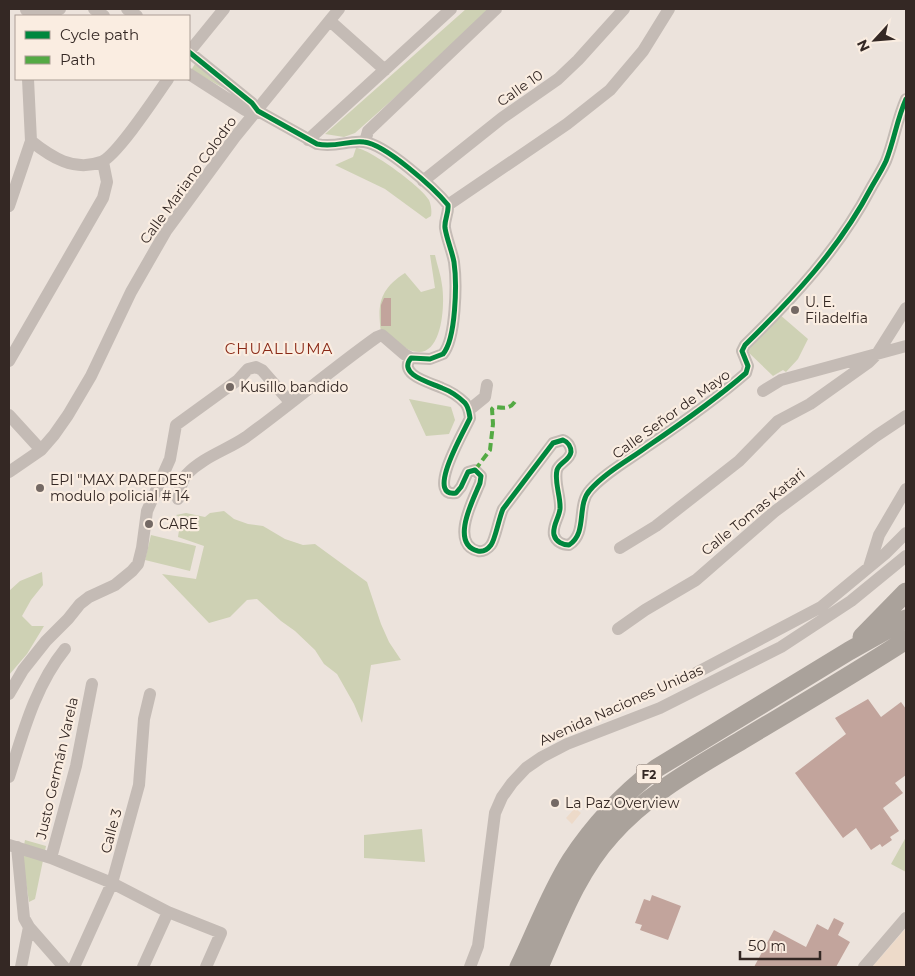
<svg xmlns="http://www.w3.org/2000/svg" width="915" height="976" viewBox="0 0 915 976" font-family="Montserrat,sans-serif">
	<rect width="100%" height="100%" fill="#ece3dc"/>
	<path fill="#ced1b4" d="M466,9H494L355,133L344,137L325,134Z
		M195,64L227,90L191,70Z
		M356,148C369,148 423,188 429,200C431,205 432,211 431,216L426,219L385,189L335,165L353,157Z
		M430,255H435C437,265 441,275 442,285C445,302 443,352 419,352C406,352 391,338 381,332C377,304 380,289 405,273L421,292L435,288Z
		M779,314L808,339L798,359L786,372L783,370L773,376L747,351Z
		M409,399L451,407L455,420L449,434L426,436Z
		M224,511L234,519L248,524L263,526L285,539L303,545L315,544L367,582L381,624L389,642L401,660L371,665L362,723L354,704L337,674L324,664L315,650L295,631L281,621L257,599L247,600L230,617L209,623L162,574L196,579L204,546L178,537L180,523L177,522L179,517L176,515L186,513L205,517L210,513Z
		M151,535L196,546L190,571L145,560Z
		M42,572L43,585L31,600L22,616L32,626H44L27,654L9,675V591L20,581Z
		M422,829L425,862L364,858V835Z
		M906,837V872L891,864Z
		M25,840L46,846L35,899L29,902L22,856Z"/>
	<path fill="#eddac9" d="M575,808L581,813L572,824L566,818Z
		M906,928V967H872Z"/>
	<path fill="#c2a49c" d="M384,298H391V326H381V305Z
		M868,699L881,717L901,702L906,709V775L895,783L903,793L883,808L899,831L890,837L892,840L882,847L880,844L871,850L856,828L843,838L795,773L846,734L835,718Z
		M652,895L681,906L668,940L640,930L642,925L635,923L644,899L650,901Z
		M834,918L844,923L838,935L850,942L836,967H754L774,930L806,947L817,924L828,930Z"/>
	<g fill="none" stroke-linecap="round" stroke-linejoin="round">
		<path stroke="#c4bbb5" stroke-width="12" d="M94,9L104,16
			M127,9L137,16
			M26,10H57L60,9
			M330,21L385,70
			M189,52L252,103L258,111L317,144C336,148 348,140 364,142C385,144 434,188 448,205C449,213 444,220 445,228C447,240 452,251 454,262C457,283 456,339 443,354L430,359L411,358C397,375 432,383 442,388C450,391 459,397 465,403C469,408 469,412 470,418C466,428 424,498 456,493L461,487L468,472L475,470L481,476L480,483C474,498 449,544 478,551C483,552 488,549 491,545C495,540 499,518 503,509L553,443L563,440C568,442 571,447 571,452C570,460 559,463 557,470C554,483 561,496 560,509C559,518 552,526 554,535C556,542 563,545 569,545C588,533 576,505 590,490C606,472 629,460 648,446C682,423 715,400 746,373L748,366L742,351L745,345C793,298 839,249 871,188C876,179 882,170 886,161C894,141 897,119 906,99
			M189,52L224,9
			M189,74L245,110L258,111
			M308,140L451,9
			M31,141C51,157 74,172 101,162C116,157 157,95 168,79
			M365,142L368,131L496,9
			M423,181L502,118L558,79L578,60L624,9
			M448,205L567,124L610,90L643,51L669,9
			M9,206L31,141L28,79
			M9,361L103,198L107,182L103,162
			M763,391L781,380L906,346
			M469,410L485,397L487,385
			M9,415L41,450
			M9,472L41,450L54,435L68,415L91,376L131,292L166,231L235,137L339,9
			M178,499C180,490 181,481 187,474C203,457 227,450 246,437C290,405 332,369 377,337L382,335L404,354L411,358
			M620,548L656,526L739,461L778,421L810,404L869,362L877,354L906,308
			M869,567L879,535L906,489
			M618,629L645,610L696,580L774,512L876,436L906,416
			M696,673L821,607L885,554L906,533
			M9,694L23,670L46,641L68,619L80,604L89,597L115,585L132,571L138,564L142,548L147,511L170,459L176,425L238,380L248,369L256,367L262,370L290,402
			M9,777C23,733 35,686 65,649
			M9,845L51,858L112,883L168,912L221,933L206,967
			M17,847L24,918L29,927L64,967
			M51,858L76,766L92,684
			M21,967L29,927
			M74,967L112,883L139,785L144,719L150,694
			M143,967L168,912
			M470,967L478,946L495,813L502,797L512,783L526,768L542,757L567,744L660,708L781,647L851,601L906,556
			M864,967L906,918"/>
		<path stroke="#aaa29b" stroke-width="19" d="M862,637L906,592
			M519,967C536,932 550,893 571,860C594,825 623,794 657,768L849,651L906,619
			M539,967C559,922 577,872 611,835C647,794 695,768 742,740C797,707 852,675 906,640"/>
		<path stroke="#54aa44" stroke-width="4" stroke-dasharray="8 4" stroke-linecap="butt" d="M475,470L490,450L493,424L492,409L494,407C504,408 510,410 516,400"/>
		<g stroke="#faede1" stroke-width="8">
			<path id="cycleway" d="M189,52L252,103L258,111L317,144C336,148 348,140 364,142C385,144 434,188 448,205C449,213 444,220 445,228C447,240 452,251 454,262C457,283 456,339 443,354L430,359L411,358C397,375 432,383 442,388C450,391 459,397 465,403C469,408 469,412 470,418C466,428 424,498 456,493L461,487L468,472L475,470L481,476L480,483C474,498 449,544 478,551C483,552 488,549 491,545C495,540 499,518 503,509L553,443L563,440C568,442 571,447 571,452C570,460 559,463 557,470C554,483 561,496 560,509C559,518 552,526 554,535C556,542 563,545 569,545C588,533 576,505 590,490C606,472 629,460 648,446C682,423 715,400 746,373L748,366L742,351L745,345C793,298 839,249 871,188C876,179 882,170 886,161C894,141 897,119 906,99"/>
		</g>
		<use href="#cycleway" stroke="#00873e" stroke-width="5"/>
	</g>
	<g fill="#746964" stroke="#faede1" stroke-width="2">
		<circle cx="795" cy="310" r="5"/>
		<circle cx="230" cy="387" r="5"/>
		<circle cx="40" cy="488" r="5"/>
		<circle cx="149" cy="524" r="5"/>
		<circle cx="555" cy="803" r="5"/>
	</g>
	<g text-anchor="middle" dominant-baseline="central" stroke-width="4.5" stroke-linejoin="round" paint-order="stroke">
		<rect fill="#faede1" stroke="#6f635d" stroke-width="1" x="636.5" y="764.5" width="25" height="19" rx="4"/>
		<g font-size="12" font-weight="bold" fill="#342824">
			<text x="649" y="774">F2</text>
		</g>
		<g font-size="14" fill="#342824" stroke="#faede1">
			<text transform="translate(520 88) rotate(-35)">Calle 10</text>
			<text transform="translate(188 180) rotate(-54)">Calle Mariano Colodro</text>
			<text transform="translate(671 414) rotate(-36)">Calle Señor de Mayo</text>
			<text transform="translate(753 512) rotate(-39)">Calle Tomas Katari</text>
			<text transform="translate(621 705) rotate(-24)">Avenida Naciones Unidas</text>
			<text transform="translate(57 768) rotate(-77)">Justo Germán Varela</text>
			<text transform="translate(111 831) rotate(-75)">Calle 3</text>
		</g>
		<g font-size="14" fill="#342824" stroke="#faede1" text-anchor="start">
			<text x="805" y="302">U. E.<tspan x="805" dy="16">Filadelfia</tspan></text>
			<text x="240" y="387">Kusillo bandido</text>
			<text x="50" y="480">EPI "MAX PAREDES"<tspan x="50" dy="16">modulo policial # 14</tspan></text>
			<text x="159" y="524">CARE</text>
			<text x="565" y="803">La Paz Overview</text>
		</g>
		<g font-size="15" letter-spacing="1" fill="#8a2916" stroke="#faede1">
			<text x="279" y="348">CHUALLUMA</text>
		</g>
	</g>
	<rect width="915" height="976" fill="none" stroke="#342824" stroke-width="20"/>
	<rect x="15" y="15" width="175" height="65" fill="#faede1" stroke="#ab9e95"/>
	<rect x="25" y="31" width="25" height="8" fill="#00873e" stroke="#ab9e95"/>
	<text x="60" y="40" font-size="15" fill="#342824">Cycle path</text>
	<rect x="25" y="56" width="25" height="8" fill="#54aa44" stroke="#ab9e95"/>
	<text x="60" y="65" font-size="15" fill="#342824">Path</text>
	<g transform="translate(875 40) rotate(244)" stroke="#faede1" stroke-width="4" paint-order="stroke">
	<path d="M0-4L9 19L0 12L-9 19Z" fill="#342824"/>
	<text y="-8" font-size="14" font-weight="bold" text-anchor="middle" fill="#342824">N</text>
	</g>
	<path d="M740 951v8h80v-8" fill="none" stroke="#342824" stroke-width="2.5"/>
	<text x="748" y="951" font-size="15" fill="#342824" stroke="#faede1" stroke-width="4" paint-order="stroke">50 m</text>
</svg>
